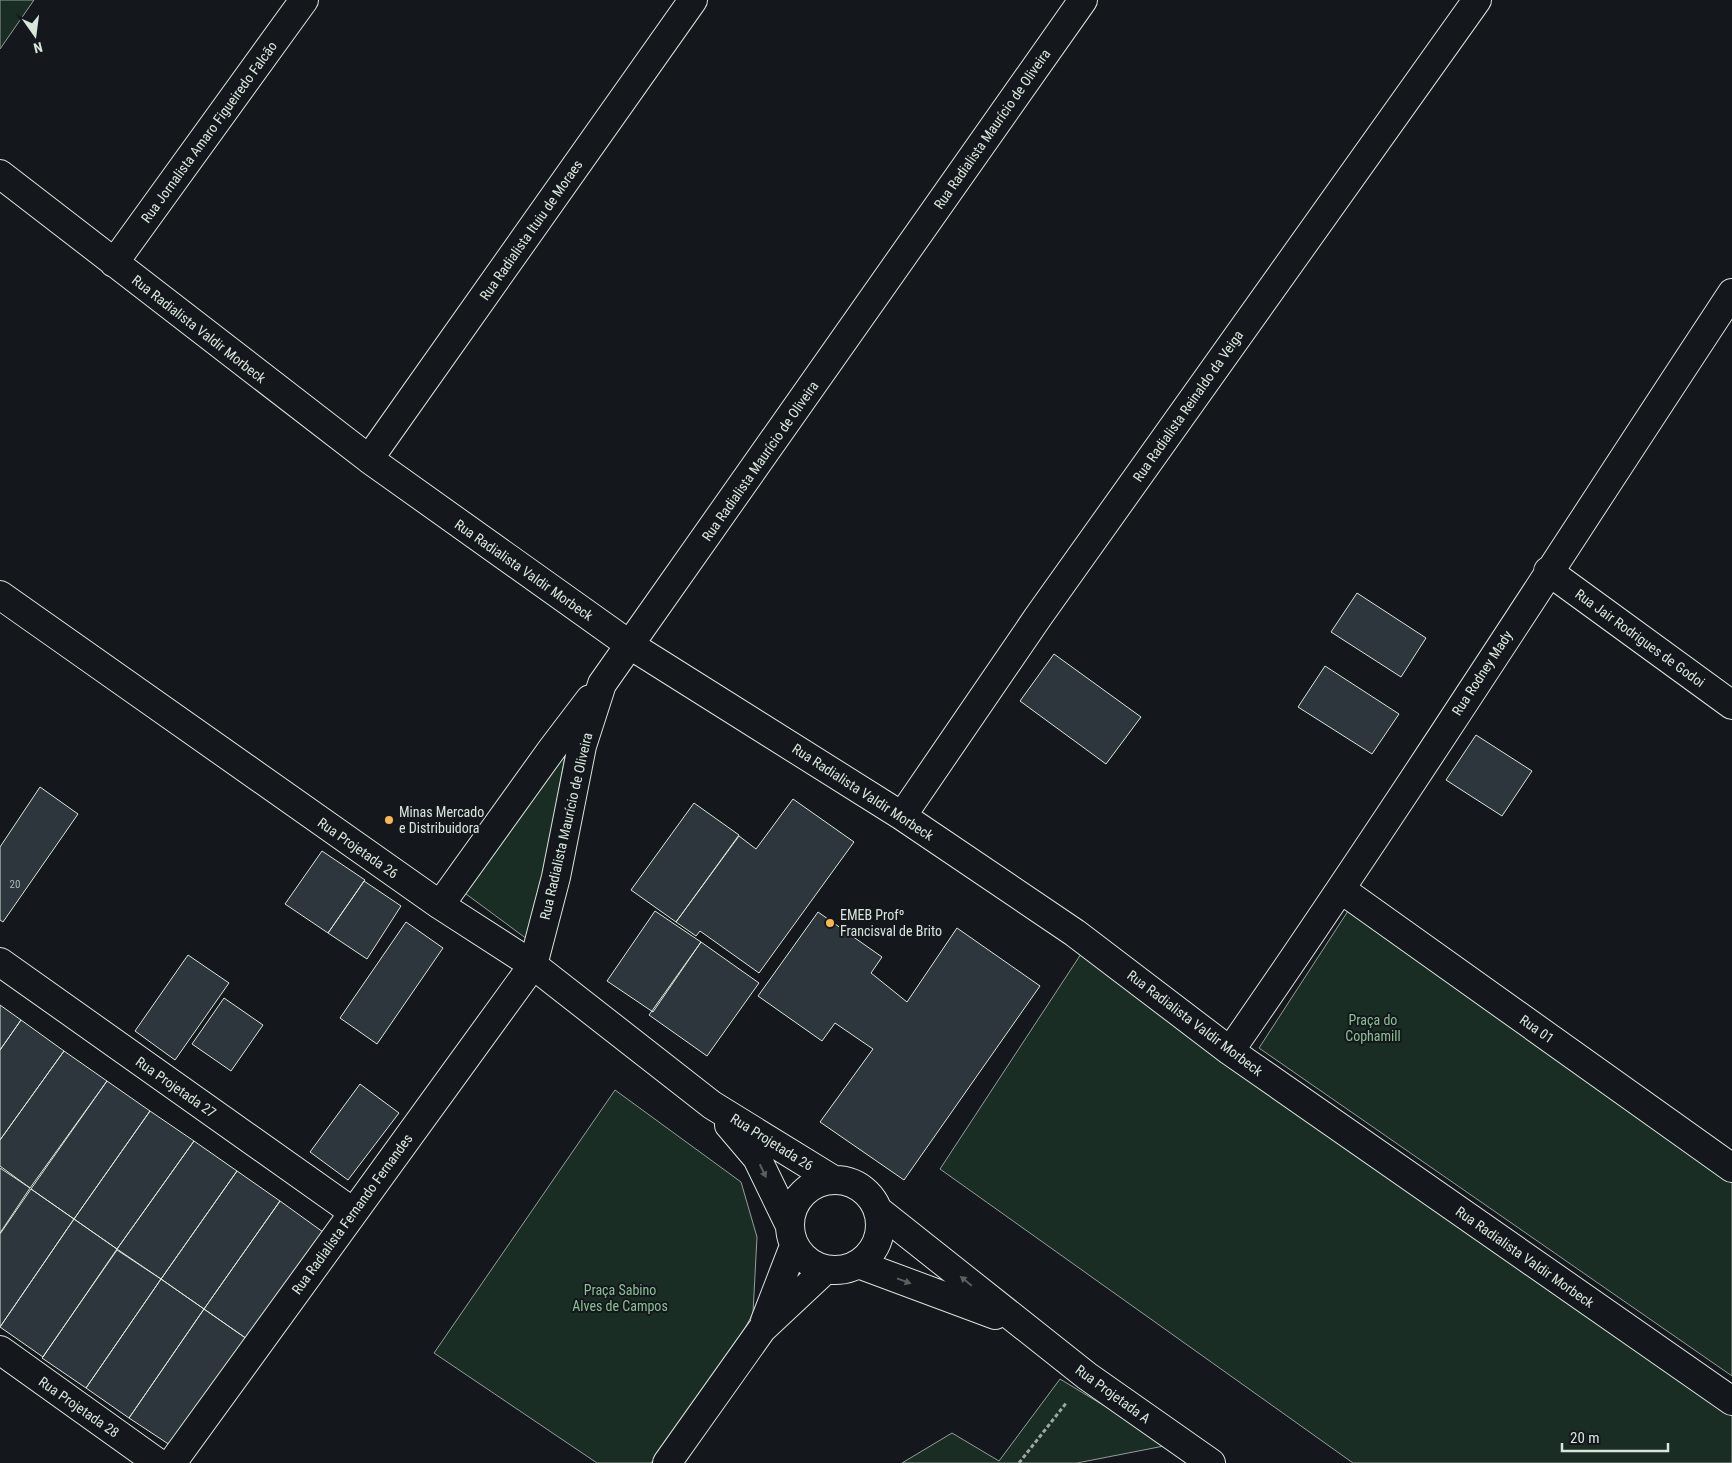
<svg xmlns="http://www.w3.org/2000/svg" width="1732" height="1463" viewBox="0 0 1732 1463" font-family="'Roboto Condensed',sans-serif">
	<rect width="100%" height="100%" fill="#14181c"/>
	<path fill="#1a2d24" stroke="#939e99" d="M0,0H34L0,49Z
		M568,740L531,942L462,891Z
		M1348,911L1732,1183V1376L1259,1048Z
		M1081,954L1732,1411V1463H1353L940,1169Z
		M615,1090L741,1182L757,1237L753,1313L728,1360L651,1463H597L434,1353Z
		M1060,1379L1169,1445L1077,1463H902L952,1433L999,1461Z"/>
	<path fill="#2c363c" stroke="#d8e6dc" d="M1357,593L1426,638L1401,677L1331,632Z
		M1054,654L1141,717L1106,764L1020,701Z
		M1325,666L1399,714L1372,754L1298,707Z
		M1476,735L1532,771L1502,816L1446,780Z
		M40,787L78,814L3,922L0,920V847Z
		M793,799L854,842L759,973L700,931L696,936L676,922L739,836L756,849Z
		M694,803L739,835L676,922L631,890Z
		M322,851L365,880L328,933L285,904Z
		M364,881L401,906L367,959L328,933Z
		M655,911L701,942L653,1012L607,981Z
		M818,912L882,957L871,973L907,1002L957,928L1040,986L904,1180L820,1122L873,1049L835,1023L822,1041L758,996Z
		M406,922L443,948L377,1044L340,1018Z
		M701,942L759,983L707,1056L649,1015Z
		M188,955L229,983L175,1060L135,1031Z
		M224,998L263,1025L231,1071L192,1044Z
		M0,1005L21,1020L0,1050Z
		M21,1020L64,1051L0,1140V1050Z
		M64,1051L107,1081L30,1188L0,1166V1140Z
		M107,1081L150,1111L74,1219L31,1189Z
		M360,1084L399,1113L348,1180L310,1152Z
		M150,1111L194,1141L117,1249L74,1219Z
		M194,1141L237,1171L161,1279L117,1249Z
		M0,1168L30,1188L0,1233Z
		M237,1171L280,1201L204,1309L161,1279Z
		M31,1189L74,1219L0,1327V1234Z
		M280,1201L323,1232L247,1339L204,1309Z
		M74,1219L117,1249L43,1357L0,1327Z
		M117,1250L161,1279L86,1388L42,1358Z
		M161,1279L204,1309L129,1418L86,1388Z
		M204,1309L247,1339L173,1447L129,1418Z"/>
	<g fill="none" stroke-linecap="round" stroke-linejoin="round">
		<g stroke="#d8e6dc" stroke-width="30">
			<path id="minor" d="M0,174L369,459L630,645L902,816L1075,933L1230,1051L1732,1401
				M114,263L304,0
				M369,459L693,0
				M1548,571L1732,705
				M0,595L440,905L533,965L712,1105L832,1179
				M902,816L1038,617L1477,0
				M1342,890L1732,1168
				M440,905L552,749L590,699
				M0,962L353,1212
				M1230,1051C1403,802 1565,546 1732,293
				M729,1125L757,1158L789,1224
				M790 1225a45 45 0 1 1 90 0a45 45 0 1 1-90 0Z
				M879,1211L1087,1376L1211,1463
				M858,1264L995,1315
				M765,1321L794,1246
				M0,1350L158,1463
				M172,1463L533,965L556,877L582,746L602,684L1083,0
				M667,1463L762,1329L825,1270"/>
		</g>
		<path stroke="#9da8a2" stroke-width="3" stroke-dasharray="4 2.5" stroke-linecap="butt" d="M1019,1463L1067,1402"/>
		<use href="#minor" stroke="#14181c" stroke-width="28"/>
	</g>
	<defs><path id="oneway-solid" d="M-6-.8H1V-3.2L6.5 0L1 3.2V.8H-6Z" transform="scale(1.25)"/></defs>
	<g fill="#59605f">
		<use href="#oneway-solid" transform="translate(763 1171) rotate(65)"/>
		<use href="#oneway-solid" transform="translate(904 1281) rotate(20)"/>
		<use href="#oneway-solid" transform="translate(966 1281) rotate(-141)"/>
	</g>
	<g fill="#ffb74d" stroke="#14181c" stroke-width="2">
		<circle cx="389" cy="820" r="5"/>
		<circle cx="830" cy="923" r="5"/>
	</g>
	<g text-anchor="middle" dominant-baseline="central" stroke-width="4" stroke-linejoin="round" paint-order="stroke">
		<g font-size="11" fill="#adbab4">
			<text x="15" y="884">20</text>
		</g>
		<g font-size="14" fill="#d8e6dc" stroke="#14181c">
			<text transform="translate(992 129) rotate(-55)">Rua Radialista Maurício de Oliveira</text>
			<text transform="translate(209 132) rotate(-54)">Rua Jornalista Amaro Figueiredo Falcão</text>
			<text transform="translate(531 230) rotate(-55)">Rua Radialista Ituiu de Moraes</text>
			<text transform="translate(199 329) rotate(38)">Rua Radialista Valdir Morbeck</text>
			<text transform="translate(1188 406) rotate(-55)">Rua Radialista Reinaldo da Veiga</text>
			<text transform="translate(760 461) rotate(-55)">Rua Radialista Maurício de Oliveira</text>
			<text transform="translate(524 570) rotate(35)">Rua Radialista Valdir Morbeck</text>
			<text transform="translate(1640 638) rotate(36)">Rua Jair Rodrigues de Godoi</text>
			<text transform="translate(1482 673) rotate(-57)">Rua Rodney Mady</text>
			<text transform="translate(863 792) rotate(33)">Rua Radialista Valdir Morbeck</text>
			<text transform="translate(566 826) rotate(-77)">Rua Radialista Maurício de Oliveira</text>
			<text transform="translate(358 848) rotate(35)">Rua Projetada 26</text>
			<text transform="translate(1195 1023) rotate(37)">Rua Radialista Valdir Morbeck</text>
			<text transform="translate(1537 1029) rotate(35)">Rua 01</text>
			<text transform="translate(176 1087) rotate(35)">Rua Projetada 27</text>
			<text transform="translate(772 1142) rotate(32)">Rua Projetada 26</text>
			<text transform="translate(352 1214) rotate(-54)">Rua Radialista Fernando Fernandes</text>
			<text transform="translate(1525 1257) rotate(35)">Rua Radialista Valdir Morbeck</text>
			<text transform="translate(1113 1394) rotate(36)">Rua Projetada A</text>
			<text transform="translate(79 1407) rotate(35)">Rua Projetada 28</text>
		</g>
		<g font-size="14" fill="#d8e6dc" stroke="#14181c" text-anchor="start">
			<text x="399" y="812">Minas Mercado<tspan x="399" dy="16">e Distribuidora</tspan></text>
			<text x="840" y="915">EMEB Profº<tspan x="840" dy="16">Francisval de Brito</tspan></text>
		</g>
		<g font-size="14" fill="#8ac095" stroke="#14181c">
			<text x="1373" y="1020">Praça do<tspan x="1373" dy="16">Cophamill</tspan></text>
			<text x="620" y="1290">Praça Sabino<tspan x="620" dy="16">Alves de Campos</tspan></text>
		</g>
	</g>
	<g transform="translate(35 35) rotate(166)" stroke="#14181c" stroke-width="4" paint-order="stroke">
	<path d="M0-4L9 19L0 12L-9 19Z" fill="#d8e6dc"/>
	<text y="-8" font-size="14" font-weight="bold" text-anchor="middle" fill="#d8e6dc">N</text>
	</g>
	<path d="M1562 1443v8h106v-8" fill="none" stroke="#d8e6dc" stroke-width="2.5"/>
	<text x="1570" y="1443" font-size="15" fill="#d8e6dc" stroke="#14181c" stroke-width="4" paint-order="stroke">20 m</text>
</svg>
